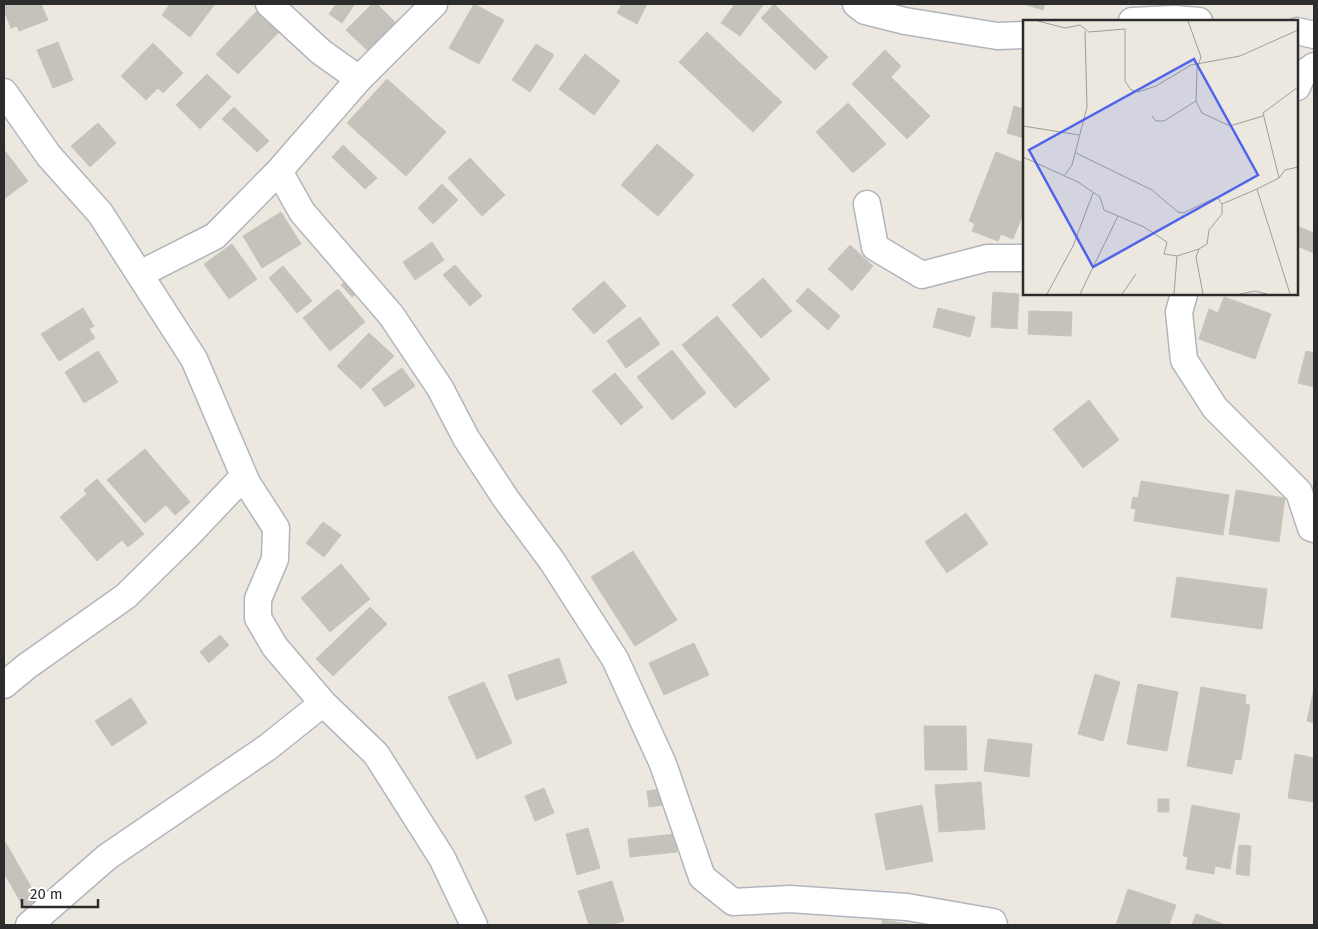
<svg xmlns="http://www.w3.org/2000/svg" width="1318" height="929" viewBox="0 0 1318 929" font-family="'Fira Sans',sans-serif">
	<rect width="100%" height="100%" fill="#ece8e0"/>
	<path fill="#c5c2bb" stroke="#c8c4ba" d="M4,4H41L48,20L19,31L17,26L11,28L4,10Z
		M170,4H215L190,37L162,15Z
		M336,4H351L354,5L342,23L329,14Z
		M372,4H377L396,23L368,51L346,30Z
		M474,4L504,20L479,64L449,48Z
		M622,4H647L637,24L617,13Z
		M735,4H764L740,36L721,23Z
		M774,4L828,57L815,70L761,18Z
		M1024,4H1045L1043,10Z
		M258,10L280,31L238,74L216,54Z
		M707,32L782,102L753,132L679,62Z
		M58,42L73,80L53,88L37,50Z
		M153,43L183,73L163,93L158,88L146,100L121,76Z
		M536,44L554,55L530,92L512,80Z
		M885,50L901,66L891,77L930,116L907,139L852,84Z
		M585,54L620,81L594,115L559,89Z
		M207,74L231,97L200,129L176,105Z
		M387,79L446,132L406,176L347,123Z
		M848,103L886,144L853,173L816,132Z
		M1014,106L1024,109V138L1007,133Z
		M234,107L269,141L257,152L222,119Z
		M98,123L116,143L90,167L71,146Z
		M657,144L694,175L658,216L621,185Z
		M343,145L377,178L365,189L332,157Z
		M5,151L28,181L4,199V152Z
		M996,152L1024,163V211L1013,239L1001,234L998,241L972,231L975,224L969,221Z
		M470,158L505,195L482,216L448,178Z
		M442,184L458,200L433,224L418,208Z
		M281,212L301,244L262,268L243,236Z
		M1297,226L1314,233V253L1297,246Z
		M432,242L444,260L415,280L403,262Z
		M232,244L257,279L229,299L204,264Z
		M850,245L873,266L852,291L828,269Z
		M455,265L482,296L470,306L443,275Z
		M283,266L312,301L297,313L269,278Z
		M350,277L361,290L352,297L341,285Z
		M763,278L792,311L761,338L732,305Z
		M604,281L626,306L594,334L572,309Z
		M808,288L840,316L828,330L796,301Z
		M338,289L365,322L330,351L303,318Z
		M993,292L1019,294L1017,329L991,327Z
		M1224,297L1271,314L1255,359L1199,339L1209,309L1218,313Z
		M83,308L94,326L89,329L95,338L59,361L41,334Z
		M938,308L975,317L970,337L933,327Z
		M1029,311L1072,312L1071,336L1028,334Z
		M717,316L770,379L735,408L682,345Z
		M640,317L660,344L626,368L607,341Z
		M369,333L394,356L361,389L337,366Z
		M672,350L706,393L672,420L637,377Z
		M98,351L118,382L84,403L65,372Z
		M1306,351L1314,353V387L1298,383Z
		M402,368L415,386L385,407L372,389Z
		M615,373L643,407L621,425L592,391Z
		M1089,400L1119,440L1083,468L1053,429Z
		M145,449L190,502L175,515L166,505L145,523L107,480Z
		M97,479L144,534L128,547L122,540L97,561L60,517L87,494L84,490Z
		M1141,481L1229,495L1223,535L1134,521L1136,509L1131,508L1133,497L1138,498Z
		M1236,490L1285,498L1279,542L1229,534Z
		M966,513L988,544L947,573L925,542Z
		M323,522L341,535L324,557L306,543Z
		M633,551L677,620L635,646L591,577Z
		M341,564L370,599L330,632L301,598Z
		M1177,577L1267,589L1262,629L1171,617Z
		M370,607L387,624L333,676L316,659Z
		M220,635L229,645L209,663L200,652Z
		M694,643L709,675L664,695L649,663Z
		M559,658L567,683L516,700L508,675Z
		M1095,674L1120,682L1103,741L1078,734Z
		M484,682L512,743L477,759L448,697Z
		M1138,684L1178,692L1167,751L1127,744Z
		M1201,687L1246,695L1245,704L1250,705L1241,760L1235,759L1232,774L1187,766Z
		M1314,689V723L1307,721Z
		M131,698L147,723L112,746L95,721Z
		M924,726H966L967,770H925Z
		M988,739L1032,744L1029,777L984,771Z
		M1295,754L1314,758V802L1288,798Z
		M981,782L985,829L939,832L935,785Z
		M544,788L554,813L535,821L525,796Z
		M668,788L670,804L649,807L647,791Z
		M1158,799H1169V812H1158Z
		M922,805L933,861L886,870L875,814Z
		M1192,805L1240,814L1230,869L1215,866L1214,874L1186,869L1188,857L1183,856Z
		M588,828L600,868L577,875L566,834Z
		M675,834L677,852L630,857L628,839Z
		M4,840L38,899L24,908L4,873Z
		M1239,845L1251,846L1249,876L1236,874Z
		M612,881L624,921L611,925H589L578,891Z
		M1128,889L1176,905L1169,925H1116Z
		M1196,914L1226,925H1192Z
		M882,920L915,925H882Z"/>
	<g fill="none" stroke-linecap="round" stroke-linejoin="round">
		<g stroke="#b3b5be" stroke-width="29">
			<path id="minor" d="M269,4L321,52L359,79
				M856,4L865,11L905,21L997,36L1024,35
				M1132,21L1174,19L1199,21
				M1297,31L1314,35
				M1297,87L1303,74L1314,66
				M4,92L49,156L100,213L194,359L247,483L276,528L275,559L258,599V618L275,647L323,703L376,754L442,858L474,925
				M279,171L302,212L391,315L440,388L466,438L506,499L552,561L615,659L663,764L702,877L733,902L790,899L907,907L993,922L994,925
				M867,204L875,247L922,275L987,258H1024
				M140,274L215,236L279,171L359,79L434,4
				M1184,294L1179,312L1184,360L1215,408L1299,492L1311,528L1314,529
				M4,685L27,666L126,596L187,536L244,476
				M29,925L107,857L268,747L323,703"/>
		</g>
		<use href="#minor" stroke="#fff" stroke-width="26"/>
	</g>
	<g transform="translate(1023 20)">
		<rect width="275" height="275" fill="#ece8e0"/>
		<path fill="none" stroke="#9f9d98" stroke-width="1" d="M15,1L42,8L57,5L66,12L102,9V61L108,70L115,72L133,66L168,45L217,36L275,10M173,81L179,93L207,106L240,96M129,96L133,101H141L173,81L174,49L178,37L165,1M0,106L56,115M53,133L129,170L155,192L160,193L194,177L199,184M0,137L55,162L77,177L81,190L121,207L144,222L141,234L154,236M42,155L49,145L64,87L62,11M256,158L262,150L275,147M24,274L50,226L70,173M57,274L95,196M99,274L113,254M151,274L154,236L176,229M180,274L173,237L176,229L184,224L186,210L199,194V184L234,169M217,274L232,271L244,274M267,274L234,169L256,158L240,93L275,67"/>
		<path fill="#5064ea" fill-opacity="0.15" stroke="#5064ea" stroke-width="2.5" d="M171,39L235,155L70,247L6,130Z"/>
		<rect width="275" height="275" fill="none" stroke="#2c2c2c" stroke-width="2.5"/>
	</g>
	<rect width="1318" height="929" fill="none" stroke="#2c2c2c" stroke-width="10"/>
	<path d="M22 899v8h76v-8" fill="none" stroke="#2c2c2c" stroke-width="2.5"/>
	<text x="30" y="899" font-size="15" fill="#2c2c2c" stroke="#ffffff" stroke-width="4" paint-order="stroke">20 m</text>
</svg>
